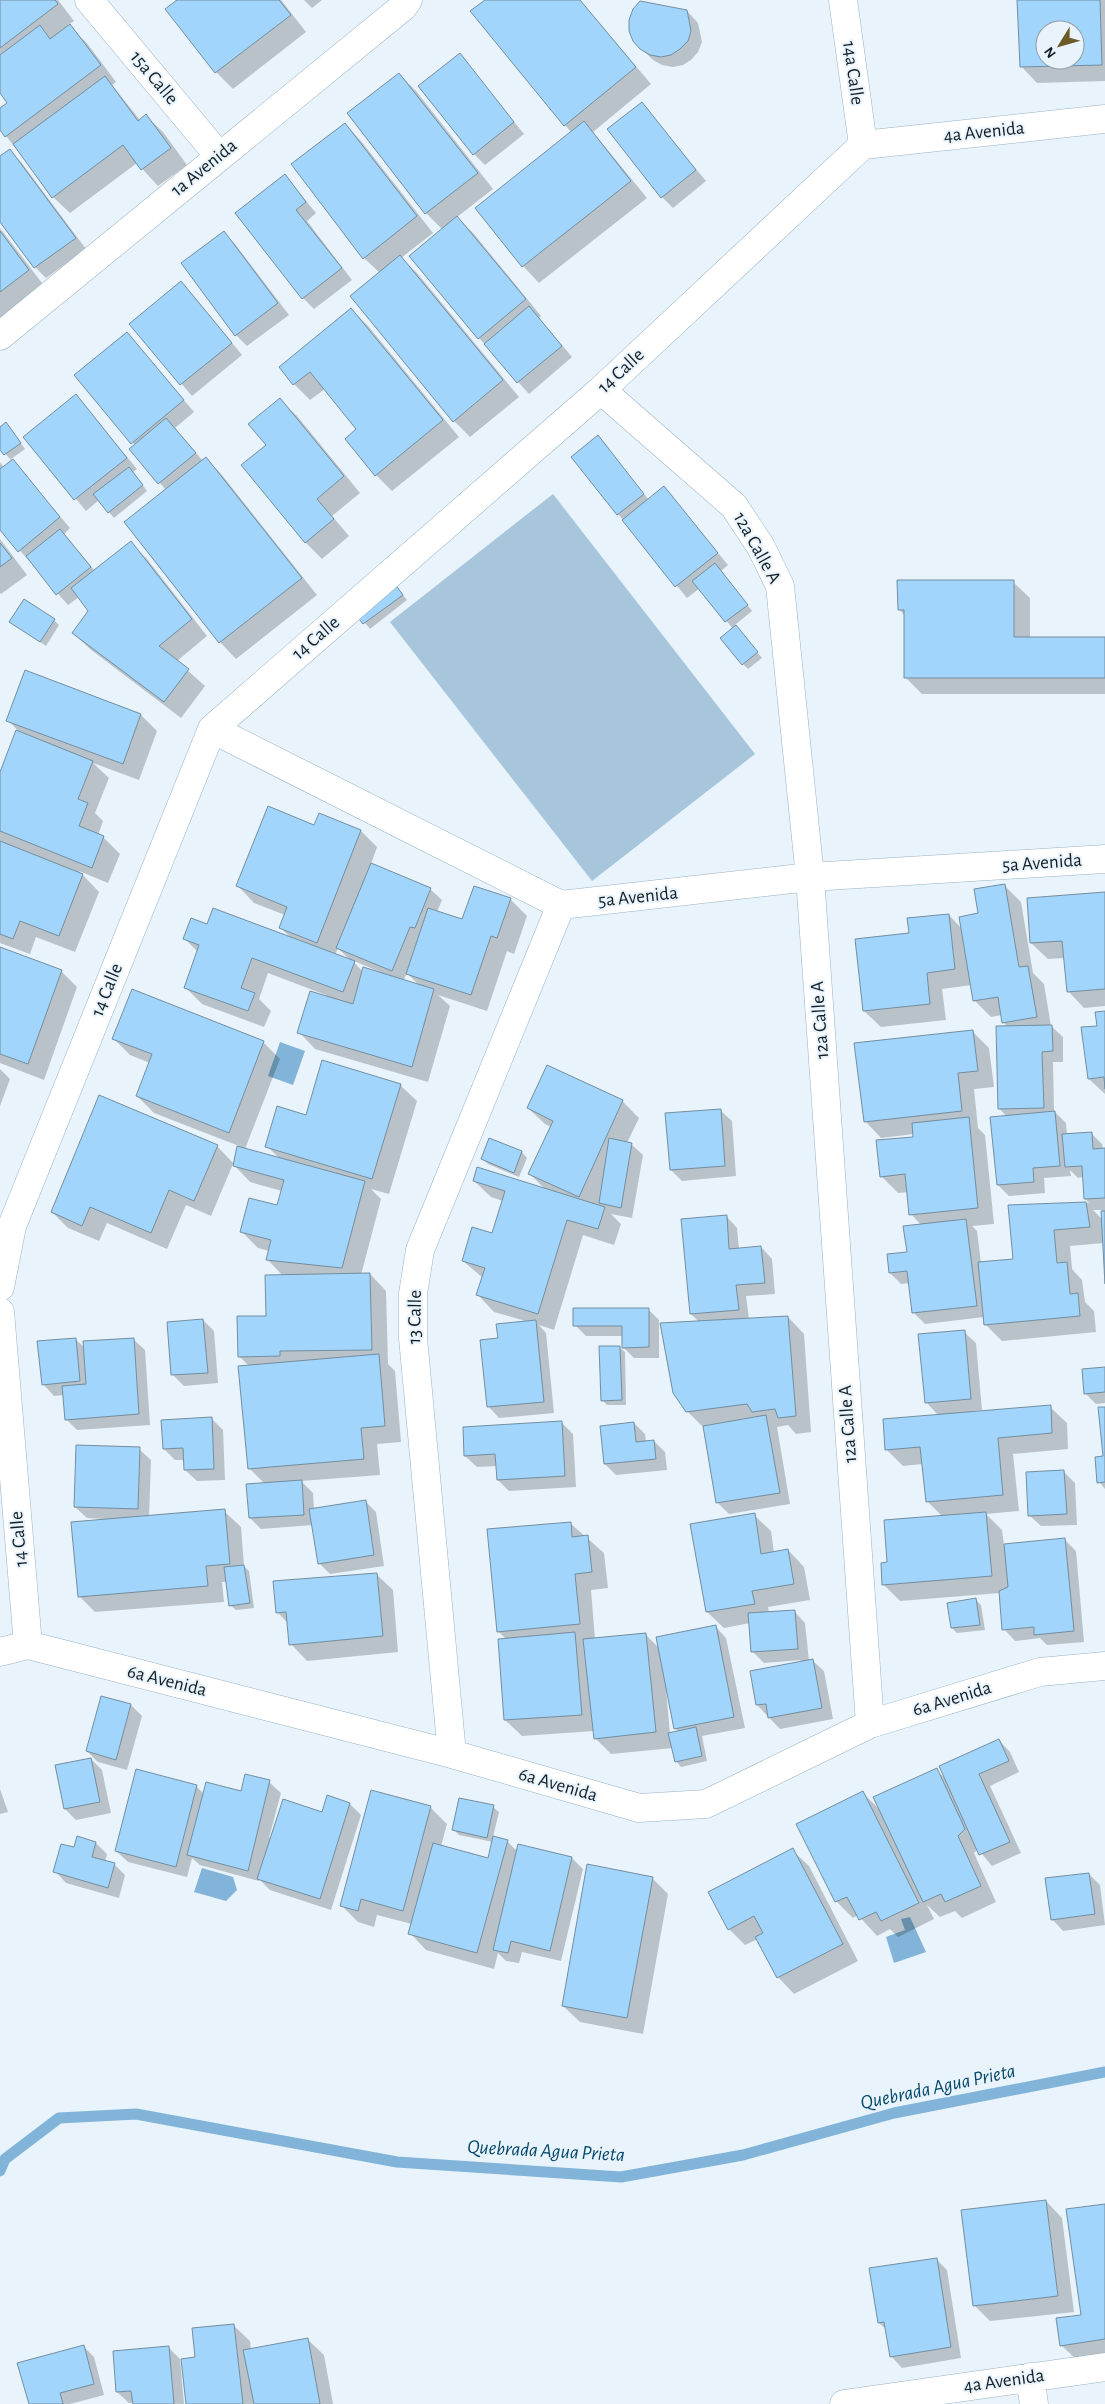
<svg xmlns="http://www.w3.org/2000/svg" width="1105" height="2404" viewBox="0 0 1105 2404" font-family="'Alegreya Sans',sans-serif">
	<rect width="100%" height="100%" fill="#e8f3fb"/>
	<path fill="#a7c6dc" d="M553,494L755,754L592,881L390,622Z"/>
	<path fill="#81b4d8" d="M280,1042L305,1051L293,1085L268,1076Z
		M202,1868L233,1877L237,1890L226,1901L194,1892Z
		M910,1917L926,1952L894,1963L886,1937L905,1930L901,1919Z"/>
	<path fill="#0003" fill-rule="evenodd" d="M0,0H58L74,21L68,25L86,42L116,82L112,85L140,120L146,116L163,132L187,165L158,186L137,163L70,213L53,197L0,128V109L9,103L0,91Z
		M175,0H281L306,32L233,89L216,72L167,9L177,2Z
		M304,0H322L312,8Z
		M487,0L579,1L595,18L651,84L593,132L647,198L539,283L523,266L476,208L571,132L565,125Z
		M1019,0H1105V81L1037,83L1021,66ZM1045,30H1075V60H1045Z
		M687,11L698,23L702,42L698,52L691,60L683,65L673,67L662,65L653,60L641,48Z
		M460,55L524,134L485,165L474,154Z
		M399,74L416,91L493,189L457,217L474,234L541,316L539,318L572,357L529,394L479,338L443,230L426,213Z
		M641,103L706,181L673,208L662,197Z
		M345,124L361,141L433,233L401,258L417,273L519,397L470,437L454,421L380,273L364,258Z
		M10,151L21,162L86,249L46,278L35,267L0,220V158Z
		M285,175L316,213L307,221L352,280L314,309L303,298Z
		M0,228L45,287L0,321Z
		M224,233L235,244L289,315L247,346L236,335Z
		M192,294L242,355L192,396L131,324Z
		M351,309L368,326L459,437L392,491L376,475L358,429L325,389L310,400L294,384Z
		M127,333L194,412L175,428L203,461L206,458L222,475L317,595L236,659L220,642L125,522L166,490L130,449L135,445L76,375Z
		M76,396L137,469L133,472L147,491L114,518L99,500L86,511L25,437Z
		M280,400L297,416L360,493L332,516L349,536L322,559L305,542L267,445Z
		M0,428L11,429L25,449L11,459L70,528L64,534L95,571L131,543L147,559L207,636L177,661L205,686L181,718L90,649L73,633L90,611L79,597L68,605L0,528V462L4,468L12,461L0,448Z
		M598,437L649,500L664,488L728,565L721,571L752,611L735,625L762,658L748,669L743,664L733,629L700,588L687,598L618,514Z
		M0,539L27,575L1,594L0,593Z
		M1013,582L1030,598V638H1105V694H922L905,677V616L899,609Z
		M394,583L407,600L370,629L351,606Z
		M54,620L59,625L46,646L11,622Z
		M25,672L141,715L157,731L139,780L93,763L109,778L95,813L103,821L98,835L103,837L120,854L108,883L79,871L99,892L75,952L36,937L30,954L0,943V775L21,734L8,720Z
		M319,815L361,831L377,847L371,864L430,889L442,900L437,912L463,921L510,899L527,916L514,954L507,951L487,1011L438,995L450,1006L428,1082L315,1049L299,1032L326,995L268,973L259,999L271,1011L264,1027L202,1004L185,987L198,952L185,939L208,926L292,939L280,927L285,915L254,903L238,886L315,827ZM338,948L351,961L335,955ZM352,960L380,972L379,974L363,972ZM407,973L420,986L403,981Z
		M1005,886L1021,902L1033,973L1044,984L1051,1026L1063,1037V1062H1053L1054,1111L1066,1123L1067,1135L1091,1133L1102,1144L1103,1150H1105V1262L1104,1243L1070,1246L1072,1269L1082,1280L1085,1302L1094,1311L1096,1332L1002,1341L985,1324L984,1317L925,1324L914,1313L910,1283L901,1284L890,1273L908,1253L921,1225L911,1214L908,1192L898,1193L881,1176L915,1138L914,1134L881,1138L865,1121L973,1032L989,1048L994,1087L974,1089L978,1128L985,1135L994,1224L972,1226L977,1231L981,1263L1014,1260L1010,1206L1089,1203L1085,1199L1083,1177L1078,1178L1070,1170L1071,1176L1044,1178L1045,1193L1009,1196L998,1185L1007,1117L999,1108L1008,1027L1003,1022L1002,1015L991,1017L975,1001L972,985L942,989L946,1020L881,1027L864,1011L910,934L949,915L963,930L980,914ZM1093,1210H1102L1103,1220Z
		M1105,893V1006L1084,1008L1068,991L1065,958L1048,959L1031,943Z
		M0,948L61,971L77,987L44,1080L0,1063Z
		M1105,1012V1094L1089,1079L1098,1027Z
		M114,1039L263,1042L280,1059L245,1149L280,1159L267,1146L306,1116L400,1085L417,1101L389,1194L371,1189L381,1199L361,1275L370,1274L386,1291L388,1364L395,1371L401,1442L377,1444L380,1475L301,1481L313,1493L314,1509L365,1501L376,1512L384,1566L330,1574L319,1563L313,1525L261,1529L250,1518L265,1484L249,1468V1366L239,1356L267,1317L283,1276L267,1259L269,1251L258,1248L241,1231L278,1207L282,1191L250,1182L233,1164L211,1216L186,1205L167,1249L107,1223L99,1241L68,1228L52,1212L217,1146L234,1164L239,1146L154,1113L137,1096L150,1063L130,1055Z
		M547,1067L622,1101L639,1118L627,1143L631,1144L643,1155L632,1218L611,1214L621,1224L614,1245L583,1235L554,1330L539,1325L546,1333L554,1413L499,1418L488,1406L499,1339L529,1322L494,1312L478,1295L483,1278L463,1261L493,1234L503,1201L491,1197L474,1181L545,1189L529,1173L551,1127L545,1124L528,1108Z
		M0,1069L10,1079L0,1106Z
		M720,1110L732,1121L736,1176L682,1181L671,1170Z
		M522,1152L527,1158L519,1177L488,1164L482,1159Z
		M726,1216L737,1228L739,1249L761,1247L772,1259L775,1294L746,1296L749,1319L788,1317L804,1334L811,1432L796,1434L788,1425L777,1427L790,1504L729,1514L718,1503L704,1428L687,1411L699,1322L691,1314Z
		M648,1309L659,1320V1358H634L623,1347V1336H586L575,1325Z
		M203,1320L214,1331L218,1383L184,1386L173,1375Z
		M964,1332L976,1343L982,1410L972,1411V1413L1050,1407L1067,1423L1068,1449L1013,1454L1019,1511L986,1514L1002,1530L1004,1545L1065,1540L1076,1551L1084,1642L1047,1645L1040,1638L1015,1641L1004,1629L1000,1593L900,1601L884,1585L882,1564H889L943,1517L927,1501L923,1464L903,1466L886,1449L939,1416L926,1402Z
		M75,1339L85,1348L133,1339L145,1350L150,1425L77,1430L66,1419L64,1395L54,1396L43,1384Z
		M619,1347L625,1352L626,1405H607L602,1400Z
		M1105,1368V1403L1096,1404L1085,1393Z
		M1105,1408V1489L1099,1482L1104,1457Z
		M212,1419L223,1430L225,1480L197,1481L185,1470V1460H175L164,1449Z
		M561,1422L573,1434L576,1487L509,1491L498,1480L497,1466L477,1467L465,1456Z
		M634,1423L645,1434L646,1442L654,1441L665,1452L667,1470L616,1475L605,1464Z
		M139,1449L151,1460L149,1517L224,1511L241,1527L244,1566L249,1571L254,1608L236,1610L230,1605L227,1582H222L224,1602L95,1612L79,1596L106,1519L87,1518L75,1507Z
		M1064,1472L1075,1483L1077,1525L1041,1526L1029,1515Z
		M754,1515L771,1531L774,1553L788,1550L804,1567L810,1600L768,1607L769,1613L794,1611L805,1623L809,1661L812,1660L824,1671L833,1719L780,1729L757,1705L801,1660L764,1663L753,1652L750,1623L724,1628L707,1612Z
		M570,1523L604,1553L608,1588L591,1590L595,1639L645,1634L660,1649L715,1626L726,1638L745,1728L702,1736L707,1761L681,1767L676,1761L673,1748L611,1754L595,1738L594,1731L522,1736L505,1720L499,1640L506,1639L499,1632ZM666,1689H668L675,1728L679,1732L670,1734Z
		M376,1574L393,1590L398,1652L307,1661L291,1644L289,1624L278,1613Z
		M976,1600L981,1605L985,1630L957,1633L952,1628Z
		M131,1705L142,1716L127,1770L98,1762L87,1751Z
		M999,1740L1010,1752L1019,1772L990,1786L1021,1853L992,1866L978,1849L974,1853L996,1902L962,1918L955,1911L940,1917L927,1905L934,1919L898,1937L890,1929L877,1936L858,1915L853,1918L836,1901L862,1792L881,1811L936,1770L946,1779Z
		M91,1759L102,1770L111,1813L76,1820L65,1809Z
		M269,1782L281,1793L269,1838L323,1813L328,1797L350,1804L361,1815L331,1910L270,1890L259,1879V1881L200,1865L192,1858L187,1877L128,1862L116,1851L196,1786L204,1794L242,1793Z
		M0,1789L8,1812L0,1814Z
		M430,1807L447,1824L441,1846L489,1860L493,1842L459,1835L453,1829L493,1807L499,1812L493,1837L507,1841L517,1851L519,1845L572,1858L583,1869L561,1961L522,1952L519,1963L506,1961L498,1953L494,1969L426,1950L410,1933L412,1924L377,1915L374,1927L358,1922L342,1906Z
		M96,1843L107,1854L105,1862L114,1864L125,1875L119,1898L66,1883L55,1871L74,1848Z
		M792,1850L809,1866L858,1961L794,1994L778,1977L758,1939L745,1945L729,1929Z
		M1089,1874L1100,1885L1105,1925L1063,1931L1052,1919Z
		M652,1878L668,1894L643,2034L580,2022L563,2006Z
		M1046,2201L1062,2218L1074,2312L990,2321L974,2305Z
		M1105,2205V2357L1078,2361L1061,2345L1083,2316Z
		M936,2259L947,2270L961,2358L902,2368L891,2356L887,2330L879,2323Z
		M233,2325L250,2341L251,2350L307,2339L324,2355L333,2404H187L196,2358Z
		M83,2346L94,2357L104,2395L70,2404H30Z
		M169,2348L180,2359L184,2404L129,2403L117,2392Z"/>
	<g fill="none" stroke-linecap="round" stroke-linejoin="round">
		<path stroke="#81b4d8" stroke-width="11" d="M0,2171L5,2159L59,2118L136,2114L397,2162L621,2177L743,2155L894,2113L1105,2072"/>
	</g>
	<path fill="#a1d5fb" stroke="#738ea0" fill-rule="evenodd" d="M0,0H55L58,4L0,48Z
		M177,0H279L291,15L215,73L165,9Z
		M485,0H580L636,67L564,126L470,11Z
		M1017,0H1100L1102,65L1020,67ZM1045,30H1075V60H1045Z
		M640,1L687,10L691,31L688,41L680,49L671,55L661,57L650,55L640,49L633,41L629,31V20L633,9Z
		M70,24L101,65L5,137L0,130V108L7,103L0,93V55L40,25L50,39Z
		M460,53L514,122L473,155L418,86Z
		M399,73L478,173L425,214L347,113Z
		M105,76L138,121L146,114L171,148L141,170L123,145L52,198L13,144Z
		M642,102L696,170L661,198L607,129Z
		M584,121L631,181L522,267L475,208Z
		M345,123L417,216L363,259L291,164Z
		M10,149L76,238L34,268L0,222V156Z
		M285,174L306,202L296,210L342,268L302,299L235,213Z
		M457,216L526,299L478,339L409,256Z
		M0,231L29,270L0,292Z
		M224,231L278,303L235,336L181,263Z
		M400,255L503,380L453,422L350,296Z
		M181,281L232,343L180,385L129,324Z
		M529,306L562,346L517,383L484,344Z
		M351,308L443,420L375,476L345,439L356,429L310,372L293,385L279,367Z
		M127,332L184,400L131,444L74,375Z
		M76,394L127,458L74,500L23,437Z
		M280,398L344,476L317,499L334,519L305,543L241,465L266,445L248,424Z
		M166,418L196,453L158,484L129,449Z
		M6,422L21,443L4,455L0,450V427Z
		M598,435L644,494L617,515L571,457Z
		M206,457L302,578L219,643L124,522Z
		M13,459L60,517L18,552L0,530V469Z
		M129,467L143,485L108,513L93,494Z
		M664,486L718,553L675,587L622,520Z
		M60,529L91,567L56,595L26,556Z
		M131,541L192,619L159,646L189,669L164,702L72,633L88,611L71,588Z
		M0,543L12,558L0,567Z
		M715,563L748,605L725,622L692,581Z
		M389,576L403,595L363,624L349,606Z
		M897,580H1014V637H1105V678H904V610H898Z
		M24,599L55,619L40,642L9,622Z
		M736,625L758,652L742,665L720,638Z
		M25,670L141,714L123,764L6,721Z
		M16,730L93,761L78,799L88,803L79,826L104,836L92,868L0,831V772Z
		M268,806L314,825L319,813L361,830L317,943L279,928L287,907L236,886Z
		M0,841L83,874L59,936L20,921L13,939L0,934Z
		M371,863L431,888L415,928L410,927L392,971L336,948Z
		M1005,884L1019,967L1028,966L1037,1017L1002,1023L998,997L973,1001L959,917L978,913L974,889Z
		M474,886L511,898L497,938L491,936L471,995L406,974L428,908L462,919Z
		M1105,892V989L1067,992L1062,941L1030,943L1027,898Z
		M213,908L355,961L343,992L252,958L241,988L255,993L248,1011L184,988L199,945L183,939L191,918L207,924Z
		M949,914L955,969L927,973L930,1004L863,1011L855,939L909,933L907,918Z
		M0,947L62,970L28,1064L0,1054Z
		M363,967L434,989L412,1067L297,1033L310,991L353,1004Z
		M132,989L264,1041L229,1133L136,1096L152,1054L112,1039Z
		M1105,1011V1089L1104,1077L1088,1079L1081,1027L1097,1026L1095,1012Z
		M1052,1025L1053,1051L1042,1052L1044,1108L998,1109L996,1026Z
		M973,1030L978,1071L958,1073L962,1111L864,1122L854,1043Z
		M322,1060L401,1084L372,1179L265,1147L277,1106L306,1115Z
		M547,1065L623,1100L579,1197L528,1174L553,1121L527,1108Z
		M99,1095L218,1145L194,1201L169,1190L151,1233L90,1207L82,1226L51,1212Z
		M721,1109L725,1166L670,1170L665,1113Z
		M1055,1111L1060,1166L1033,1168L1034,1182L997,1185L990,1117Z
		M969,1117L978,1208L909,1215L905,1174L880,1177L876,1140L913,1137L912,1123Z
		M1092,1132L1093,1149L1105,1148V1198L1084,1199L1082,1166L1065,1167L1062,1134Z
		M489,1138L522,1151L514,1173L481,1159Z
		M609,1138L632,1143L621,1208L599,1203Z
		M237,1146L365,1181L342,1268L266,1260L271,1240L240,1232L249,1198L277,1205L284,1180L233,1166Z
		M477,1167L605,1207L598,1229L567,1220L538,1314L476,1295L485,1268L462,1261L472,1227L492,1233L505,1191L473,1181Z
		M1086,1202L1090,1227L1054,1230L1057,1263L1067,1262L1070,1294L1078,1293L1080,1316L984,1325L978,1262L1013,1259L1008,1205Z
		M1101,1211H1105V1284Z
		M727,1215L729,1249L761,1246L765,1283L736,1285L739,1310L690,1314L681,1219Z
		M966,1219L977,1306L912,1313L907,1271L889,1273L887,1254L907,1252L903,1226Z
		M370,1273L372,1350L280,1351V1356L238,1357L237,1316H266L265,1275Z
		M573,1308H649V1347L622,1348V1326H573Z
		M788,1316L796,1416L778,1418L775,1409L752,1412L747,1404L686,1412L673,1393L660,1323Z
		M203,1319L208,1373L171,1375L167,1322Z
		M536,1320L544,1402L487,1407L480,1340L498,1338L496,1324Z
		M965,1330L971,1399L925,1403L918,1334Z
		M76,1338L80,1381L42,1385L37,1341Z
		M134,1338L139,1414L65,1420L62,1386L86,1384L83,1341Z
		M599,1346H620L622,1400L601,1401Z
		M379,1354L385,1426L361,1428L364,1459L248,1469L238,1366Z
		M1105,1367V1392L1084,1394L1082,1369Z
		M1051,1405L1052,1433L998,1438L1003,1495L926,1502L920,1447L885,1450L883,1419Z
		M1098,1407H1105V1482L1097,1483L1095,1457L1103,1456Z
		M766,1415L780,1493L716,1503L703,1426Z
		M212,1417L214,1469L184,1470L183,1448L163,1449L161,1420Z
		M562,1421L565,1476L497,1480L495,1454L464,1456L463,1427Z
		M634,1422L636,1442L654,1440L656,1459L604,1464L600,1426Z
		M76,1445L140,1447L138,1509L74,1507Z
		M1064,1470L1067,1514L1028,1516L1026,1472Z
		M302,1480L304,1515L249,1518L246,1484Z
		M366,1500L374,1555L318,1564L309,1509Z
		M225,1509L230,1564L206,1566L208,1586L78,1597L71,1522Z
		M986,1512L992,1576L882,1585L881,1563L887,1562L884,1520Z
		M755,1513L761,1554L788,1549L794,1584L752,1591L755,1604L706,1612L690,1524Z
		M571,1522L572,1537L588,1535L592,1572L575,1574L580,1624L497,1632L487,1529Z
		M1065,1538L1074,1631L1034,1635V1627L1002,1630L999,1591L1008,1587L1004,1544Z
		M244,1565L250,1603L229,1606L224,1567Z
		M377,1573L383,1636L289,1645L286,1612L276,1613L273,1581Z
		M976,1598L980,1625L951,1628L947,1603Z
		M795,1610L798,1649L751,1652L748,1613Z
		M716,1625L734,1717L674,1729L656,1637Z
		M575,1632L582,1715L504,1720L498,1639Z
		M646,1633L656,1732L594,1739L583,1639Z
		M813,1659L822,1708L768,1718L766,1704L756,1705L750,1671Z
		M101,1696L131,1704L116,1760L86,1751Z
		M696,1727L702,1756L675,1762L668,1733Z
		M999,1739L1009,1761L979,1774L1010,1842L979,1855L939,1766Z
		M91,1758L100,1802L64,1809L55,1765Z
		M937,1768L965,1829L958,1836L981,1886L945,1902L941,1894L923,1902L873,1797Z
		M136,1769L197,1785L176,1867L115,1851Z
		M245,1774L270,1780L248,1871L187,1855L206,1782L241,1791Z
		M371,1790L431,1806L403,1911L361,1899L358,1911L340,1906Z
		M863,1791L919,1903L881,1921L876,1912L859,1920L847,1897L835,1902L796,1824Z
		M327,1795L350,1803L320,1899L257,1879L283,1799L322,1812Z
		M459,1798L494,1805L487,1838L452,1830Z
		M77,1836L96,1842L92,1857L115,1863L108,1888L53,1872L61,1844L74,1847Z
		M493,1836L508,1840L477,1953L408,1934L433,1843L488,1858Z
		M518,1844L572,1857L550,1951L511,1941L508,1953L493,1950Z
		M793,1848L843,1944L777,1978L755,1937L763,1933L754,1916L728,1930L708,1892Z
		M587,1864L653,1877L627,2018L562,2006Z
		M1089,1873L1095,1914L1051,1920L1045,1878Z
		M1046,2200L1058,2296L973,2306L961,2210Z
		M1105,2204V2339L1060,2346L1056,2318L1081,2315L1066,2209Z
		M937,2258L951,2347L890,2357L884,2322L878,2323L869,2268Z
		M234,2324L243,2404H186L181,2359L195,2357L192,2328Z
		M308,2338L320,2404H254L243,2350Z
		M84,2345L94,2384L60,2393L63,2404H29L17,2363Z
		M169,2346L174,2404H133L131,2391L116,2392L113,2351Z"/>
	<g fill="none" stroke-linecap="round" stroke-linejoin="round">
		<g stroke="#98b3c6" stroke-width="29">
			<path id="street" d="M89,0L219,156
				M843,0L863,145
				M863,145L1105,119
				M0,336L403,7L408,0
				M601,390L734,506L761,547L780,586L810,877L870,1724
				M212,729L561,905L810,877L1105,859
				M0,1287L12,1226L212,729L601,390L863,145
				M0,1312L28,1645
				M0,1652L28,1645L452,1754L639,1808L706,1804L870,1724L1040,1672L1105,1666
				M452,1754L413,1338V1294L420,1250L561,905
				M1030,2377L1034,2404
				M844,2404L1105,2367"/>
		</g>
		<use href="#street" stroke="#fff" stroke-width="28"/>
	</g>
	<g text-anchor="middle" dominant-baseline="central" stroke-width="4" stroke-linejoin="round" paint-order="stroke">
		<g font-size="19" fill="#121d24" stroke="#e8f3fb">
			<text transform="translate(853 73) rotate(82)">14a Calle</text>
			<text transform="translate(154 78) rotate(50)">15a Calle</text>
			<text transform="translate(984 132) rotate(-6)">4a Avenida</text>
			<text transform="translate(204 168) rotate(-39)">1a Avenida</text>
			<text transform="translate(621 371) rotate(-43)">14 Calle</text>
			<text transform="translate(757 548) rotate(61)">12a Calle A</text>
			<text transform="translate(316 638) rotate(-41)">14 Calle</text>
			<text transform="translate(1042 863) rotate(-4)">5a Avenida</text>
			<text transform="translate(638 897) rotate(-6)">5a Avenida</text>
			<text transform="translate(107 990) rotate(-68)">14 Calle</text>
			<text transform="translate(820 1020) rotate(-94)">12a Calle A</text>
			<text transform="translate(415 1317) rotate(-89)">13 Calle</text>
			<text transform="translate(848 1424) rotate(-94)">12a Calle A</text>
			<text transform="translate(19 1539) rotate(-95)">14 Calle</text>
			<text transform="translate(167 1681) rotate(14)">6a Avenida</text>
			<text transform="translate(952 1699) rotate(-17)">6a Avenida</text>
			<text transform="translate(558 1785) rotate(16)">6a Avenida</text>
			<text transform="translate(1004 2381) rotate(-8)">4a Avenida</text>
		</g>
		<g font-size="20" font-style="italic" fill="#04486b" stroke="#e8f3fb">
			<text transform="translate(938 2087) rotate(-12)">Quebrada Agua Prieta</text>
			<text transform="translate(546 2151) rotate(3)">Quebrada Agua Prieta</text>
		</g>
	</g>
	<g transform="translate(1060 45) rotate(233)"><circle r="24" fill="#e8f3fb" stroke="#929da5"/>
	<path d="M0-4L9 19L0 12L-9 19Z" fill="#6b5927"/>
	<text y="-8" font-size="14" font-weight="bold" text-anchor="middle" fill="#121d24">N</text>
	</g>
</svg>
